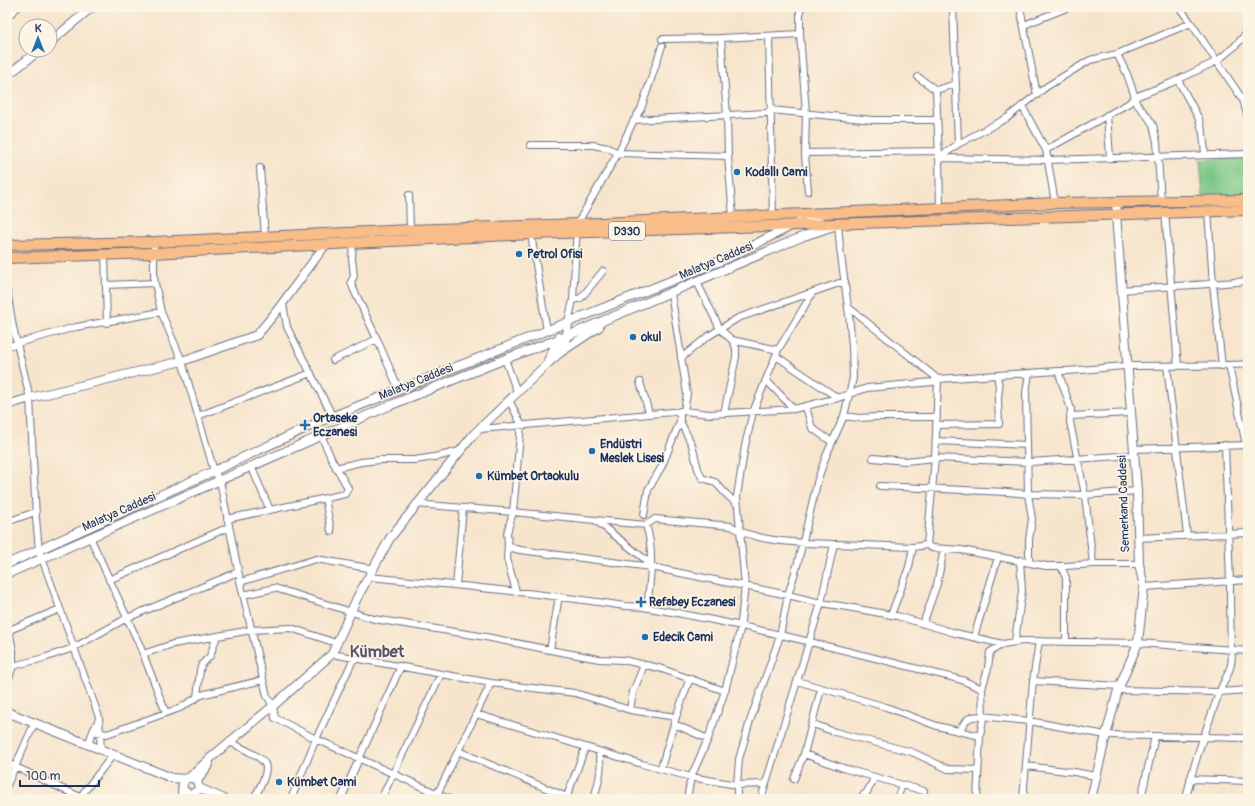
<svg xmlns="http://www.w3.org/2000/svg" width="1255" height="806" viewBox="0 0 1255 806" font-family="Pangolin,sans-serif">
	<rect width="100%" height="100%" fill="#fcf5e5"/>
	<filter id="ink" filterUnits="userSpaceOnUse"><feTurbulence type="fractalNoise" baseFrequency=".025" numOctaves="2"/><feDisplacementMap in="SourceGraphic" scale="8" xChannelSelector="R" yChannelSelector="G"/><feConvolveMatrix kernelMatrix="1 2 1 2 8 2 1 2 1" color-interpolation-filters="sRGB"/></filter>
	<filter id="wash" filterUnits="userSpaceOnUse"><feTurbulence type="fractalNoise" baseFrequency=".012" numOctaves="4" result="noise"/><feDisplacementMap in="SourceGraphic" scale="16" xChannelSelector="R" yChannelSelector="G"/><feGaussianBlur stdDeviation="0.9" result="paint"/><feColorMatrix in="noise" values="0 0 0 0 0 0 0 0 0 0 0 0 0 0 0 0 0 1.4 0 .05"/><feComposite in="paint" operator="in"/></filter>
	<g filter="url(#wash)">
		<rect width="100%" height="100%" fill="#f7e4cc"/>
		<path fill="#7ac685" stroke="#4a7a72" d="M1240,158L1247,160L1248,195L1203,197L1200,160Z"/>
	</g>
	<g filter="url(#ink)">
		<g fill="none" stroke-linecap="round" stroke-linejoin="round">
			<g stroke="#686e84" stroke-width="8">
				<path id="minor" d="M800,7V34
					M953,7L958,144
					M1020,7L1037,95
					M1179,7L1191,23
					M7,17L18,7
					M1024,25L1069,7
					M769,36L773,216
					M721,38L800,34L806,113L805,155L808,191
					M662,39L721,38L727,115L728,156
					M1117,54L1127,74L1135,97L1136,103L1148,117L1153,125L1157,142L1161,201
					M918,77L936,90L939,158L1047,160L1248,154
					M1178,80L1199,119L1203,134L1205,154
					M936,90L956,84
					M1022,106L1046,150L1055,203
					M1107,115L1110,157
					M634,120L767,113L771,110L873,120H937
					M530,145H593L608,148L618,153L728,156L733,217
					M1046,150L1129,103L1135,97L1171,83L1217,61L1234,47L1248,32
					M805,153L939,151
					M260,168L265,237
					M409,195L410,230
					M940,209L939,158L958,144L1007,118L1046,87L1090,60L1117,54L1191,23L1243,100L1248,118
					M1208,211L1213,284L1222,366
					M1165,212L1178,366
					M531,234L547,331
					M154,242V278L161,312L182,361L214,471L220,481L241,585L267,696L273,706L275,718L316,739L449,799
					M353,242L352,259L354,276L351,282L353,288L377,339L399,390
					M105,254L107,323
					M697,282L720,329L732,340L736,348V357L724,413
					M106,285L155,283
					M1122,290C1164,286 1206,285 1248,281
					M7,291L13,327L30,398L36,518L39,550L99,717L101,750
					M671,293L687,394L684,411
					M573,300L581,298L603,271
					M283,304L287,327L333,417
					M848,307L938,379L935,458L927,545
					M568,322L573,300L577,224L618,153L634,120L641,109L662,46
					M732,340L778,350
					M7,346L76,327L161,312
					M776,356L838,398
					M681,358L707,337L738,318L845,281
					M505,359L517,392
					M333,360L377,339
					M1229,365L1246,445
					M1167,366L1187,535
					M1058,371L1071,409L1070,422L1085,495L1093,564
					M766,380L794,409
					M640,382L649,413
					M509,400L521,424L513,512L507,533L508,543L512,548L520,550L651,567L788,595L821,603L847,607L897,616L955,633L1003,644
					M806,407L812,428L832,442
					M680,411V421L692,445L698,469L702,478L715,482L727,495L737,504
					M198,416L311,373
					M844,416L859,418L876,417H937
					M1070,416L1132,413
					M936,425L999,424L998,399L999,387L997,375
					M480,429L684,411L709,414L794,409L838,398L867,388L933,382L938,379L1058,371C1081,371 1104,367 1128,366C1168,365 1208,367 1248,364
					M936,441L1027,445
					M1134,449L1248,445
					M873,458L905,461L935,458L1030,462L1135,455
					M251,466L270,510
					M336,468L361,462L380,460H415L440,456L460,451
					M880,486L1006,492L1028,494L1085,495L1137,491
					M325,498L331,531
					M416,504L513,512L646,525L655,519L731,526C757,543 805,543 836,544C861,545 887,546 913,547L927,545L932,548L961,550L1046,566H1066L1093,564H1139
					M644,515L648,490L662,466L680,421
					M227,519L345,494L348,488L332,460L321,435
					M595,520L651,564
					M7,522L35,512
					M646,525C655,552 650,581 647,608
					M90,537L140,646L166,713
					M1138,538L1248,533
					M508,543L507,559L516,591
					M1029,562V540L1032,519L1028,494L1026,393L1029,373
					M1061,566L1066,578V641
					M369,577C455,585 540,593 625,606C633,607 641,606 649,608C755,626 858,654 962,680L982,689
					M109,580L229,527
					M240,582L316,559L374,569
					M456,585L463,508
					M1144,587L1248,580
					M243,595L275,588L374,619L486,637L550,650L599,659L623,660L659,668L725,691
					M891,615L909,567L913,547
					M923,624L937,584L944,549
					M7,631L60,609
					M974,637L998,557
					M1015,641L1022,591L1020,560
					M550,650L559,596
					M143,654L173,644L251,630L291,628L336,643
					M332,654L491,683L575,693L630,710L676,717
					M13,666L44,658L73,648L127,618L238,572
					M797,681L886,707L937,726L980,736
					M1033,681L1120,686
					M7,684L13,666V651L9,630
					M1118,690L1219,692L1248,690
					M197,697L200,670L202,664L210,656L217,636
					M630,710L633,692L644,665
					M476,714L642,764L691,777L737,785V799
					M674,724L708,739
					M813,724L835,732L912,752L948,769L978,770
					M93,731L107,734L180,708L201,695L263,680
					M959,731L965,722L968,719L972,717L981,716L1029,721L1106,735L1248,738
					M230,742C239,747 260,755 265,764C269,772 258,792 253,799
					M88,745L93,731L99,719
					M458,751L567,797
					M804,754L846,769L924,791
					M7,763L80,797L87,799
					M1026,766L1074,772L1096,776
					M661,768L676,717L690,678
					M794,779L804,754L821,689
					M1190,779L1248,781
					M766,784L737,785L739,759L750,721L780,636L788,595L797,566L818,479L826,456L844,416L853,378L852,346L849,315L840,248L838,224
					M7,785L34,724
					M81,799L80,797L113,755
					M291,799L316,739L354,658
					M341,799L401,666
					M381,799L441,674
					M435,799L491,683
					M566,799L585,748
					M594,799C598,783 604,767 598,751
					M687,799L691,777L708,739L725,691L740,630L745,586L737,496L745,446L753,412L778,350L813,292
					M761,799L821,603L834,544
					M859,799L867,792L875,777
					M897,799L902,785
					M977,799L980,736L983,719L982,689L988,668L990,652L1003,644L1022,641L1138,643L1248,651
					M1023,799L1033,681L1039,641
					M1141,799L1155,736
					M1186,799C1193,764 1206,730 1218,696C1223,680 1235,668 1231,650L1230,602V582L1225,445"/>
			</g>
			<g stroke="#686e84" stroke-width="10">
				<path id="tertiary" d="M50,42L92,7
					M7,75L14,70L40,50
					M561,352L599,327
					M548,361L559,337
					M7,405L30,398L182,361L257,335L276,312L326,244
					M7,564L214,471L321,421L728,258L793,225L821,215
					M7,574L391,405L505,359L567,336L804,236L834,226
					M7,712L172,778L186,779
					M189,778L215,754L273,706L332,654L357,598L390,538L474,434L547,364L561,352L567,336L568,322
					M197,781L209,764
					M199,788L224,799
					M182,799C183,792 180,780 188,778C192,777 195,779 197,781L199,788L195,793L189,794L183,790
					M1091,799L1106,735L1118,690L1138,643L1144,587L1139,564L1137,491L1116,214L1117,201"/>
			</g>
			<g stroke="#686e84" stroke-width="12">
				<path id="primary" d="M7,245L154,242L410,230L577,224L1055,203L1248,200
					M7,258L153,253L531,234L1248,210"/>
			</g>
			<use href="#minor" stroke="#fff" stroke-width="6"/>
			<use href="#tertiary" stroke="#fff" stroke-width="8"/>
			<use href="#primary" stroke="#f8bd89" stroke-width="10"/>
		</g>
	</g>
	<g fill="#1f6fb2" stroke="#fcf5e5" stroke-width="1.5">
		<circle cx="737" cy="172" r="4"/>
		<circle cx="519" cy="254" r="4"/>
		<circle cx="633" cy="337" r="4"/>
		<path d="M303 419h4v4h4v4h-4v4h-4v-4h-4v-4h4z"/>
		<circle cx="592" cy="451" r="4"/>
		<circle cx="479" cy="476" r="4"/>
		<path d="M639 596h4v4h4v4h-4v4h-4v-4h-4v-4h4z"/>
		<circle cx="645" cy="637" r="4"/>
		<circle cx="279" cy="782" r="4"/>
	</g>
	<g text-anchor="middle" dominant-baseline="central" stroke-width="3.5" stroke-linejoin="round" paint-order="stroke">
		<rect fill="#fcf5e5" stroke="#5e6a86" stroke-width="1" x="609" y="222" width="36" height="18" rx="3"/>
		<g font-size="11" font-weight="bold" fill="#1b2f5e">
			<text x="627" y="231">D330</text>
		</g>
		<g font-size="12" font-weight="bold" fill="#1b2f5e" stroke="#fcf5e5" text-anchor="start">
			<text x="745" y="172">Kodallı Cami</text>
			<text x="527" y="254">Petrol Ofisi</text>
			<text x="641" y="337">okul</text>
			<text x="313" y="418">Ortaseke<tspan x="313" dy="14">Eczanesi</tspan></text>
			<text x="600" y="444">Endüstri<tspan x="600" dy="14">Meslek Lisesi</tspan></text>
			<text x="487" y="476">Kümbet Ortaokulu</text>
			<text x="649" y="602">Refabey Eczanesi</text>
			<text x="653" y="637">Edecik Cami</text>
			<text x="287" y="782">Kümbet Cami</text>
		</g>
		<g font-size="12" fill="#1b2f5e" stroke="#fcf5e5">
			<text transform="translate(716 261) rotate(-23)">Malatya Caddesi</text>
			<text transform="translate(416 382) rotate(-22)">Malatya Caddesi</text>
			<text transform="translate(1124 504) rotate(-92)">Semerkand Caddesi</text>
			<text transform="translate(119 512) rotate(-24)">Malatya Caddesi</text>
		</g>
		<g font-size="16" font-weight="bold" fill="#59546c" stroke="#fcf5e5">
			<text x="377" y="652">Kümbet</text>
		</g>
	</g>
	<rect width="1255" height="806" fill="none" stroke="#fcf5e5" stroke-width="24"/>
	<g transform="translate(38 38)"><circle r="19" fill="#fcf5e5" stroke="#a2a6af"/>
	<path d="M0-3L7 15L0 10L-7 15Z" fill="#1f6fb2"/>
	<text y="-6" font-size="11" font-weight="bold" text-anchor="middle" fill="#1b2f5e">K</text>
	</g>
	<path d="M20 780v6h79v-6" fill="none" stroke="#1b2f5e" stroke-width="2"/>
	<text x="26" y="780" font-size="12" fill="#1b2f5e" stroke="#fcf5e5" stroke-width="3" paint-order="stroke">100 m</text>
</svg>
